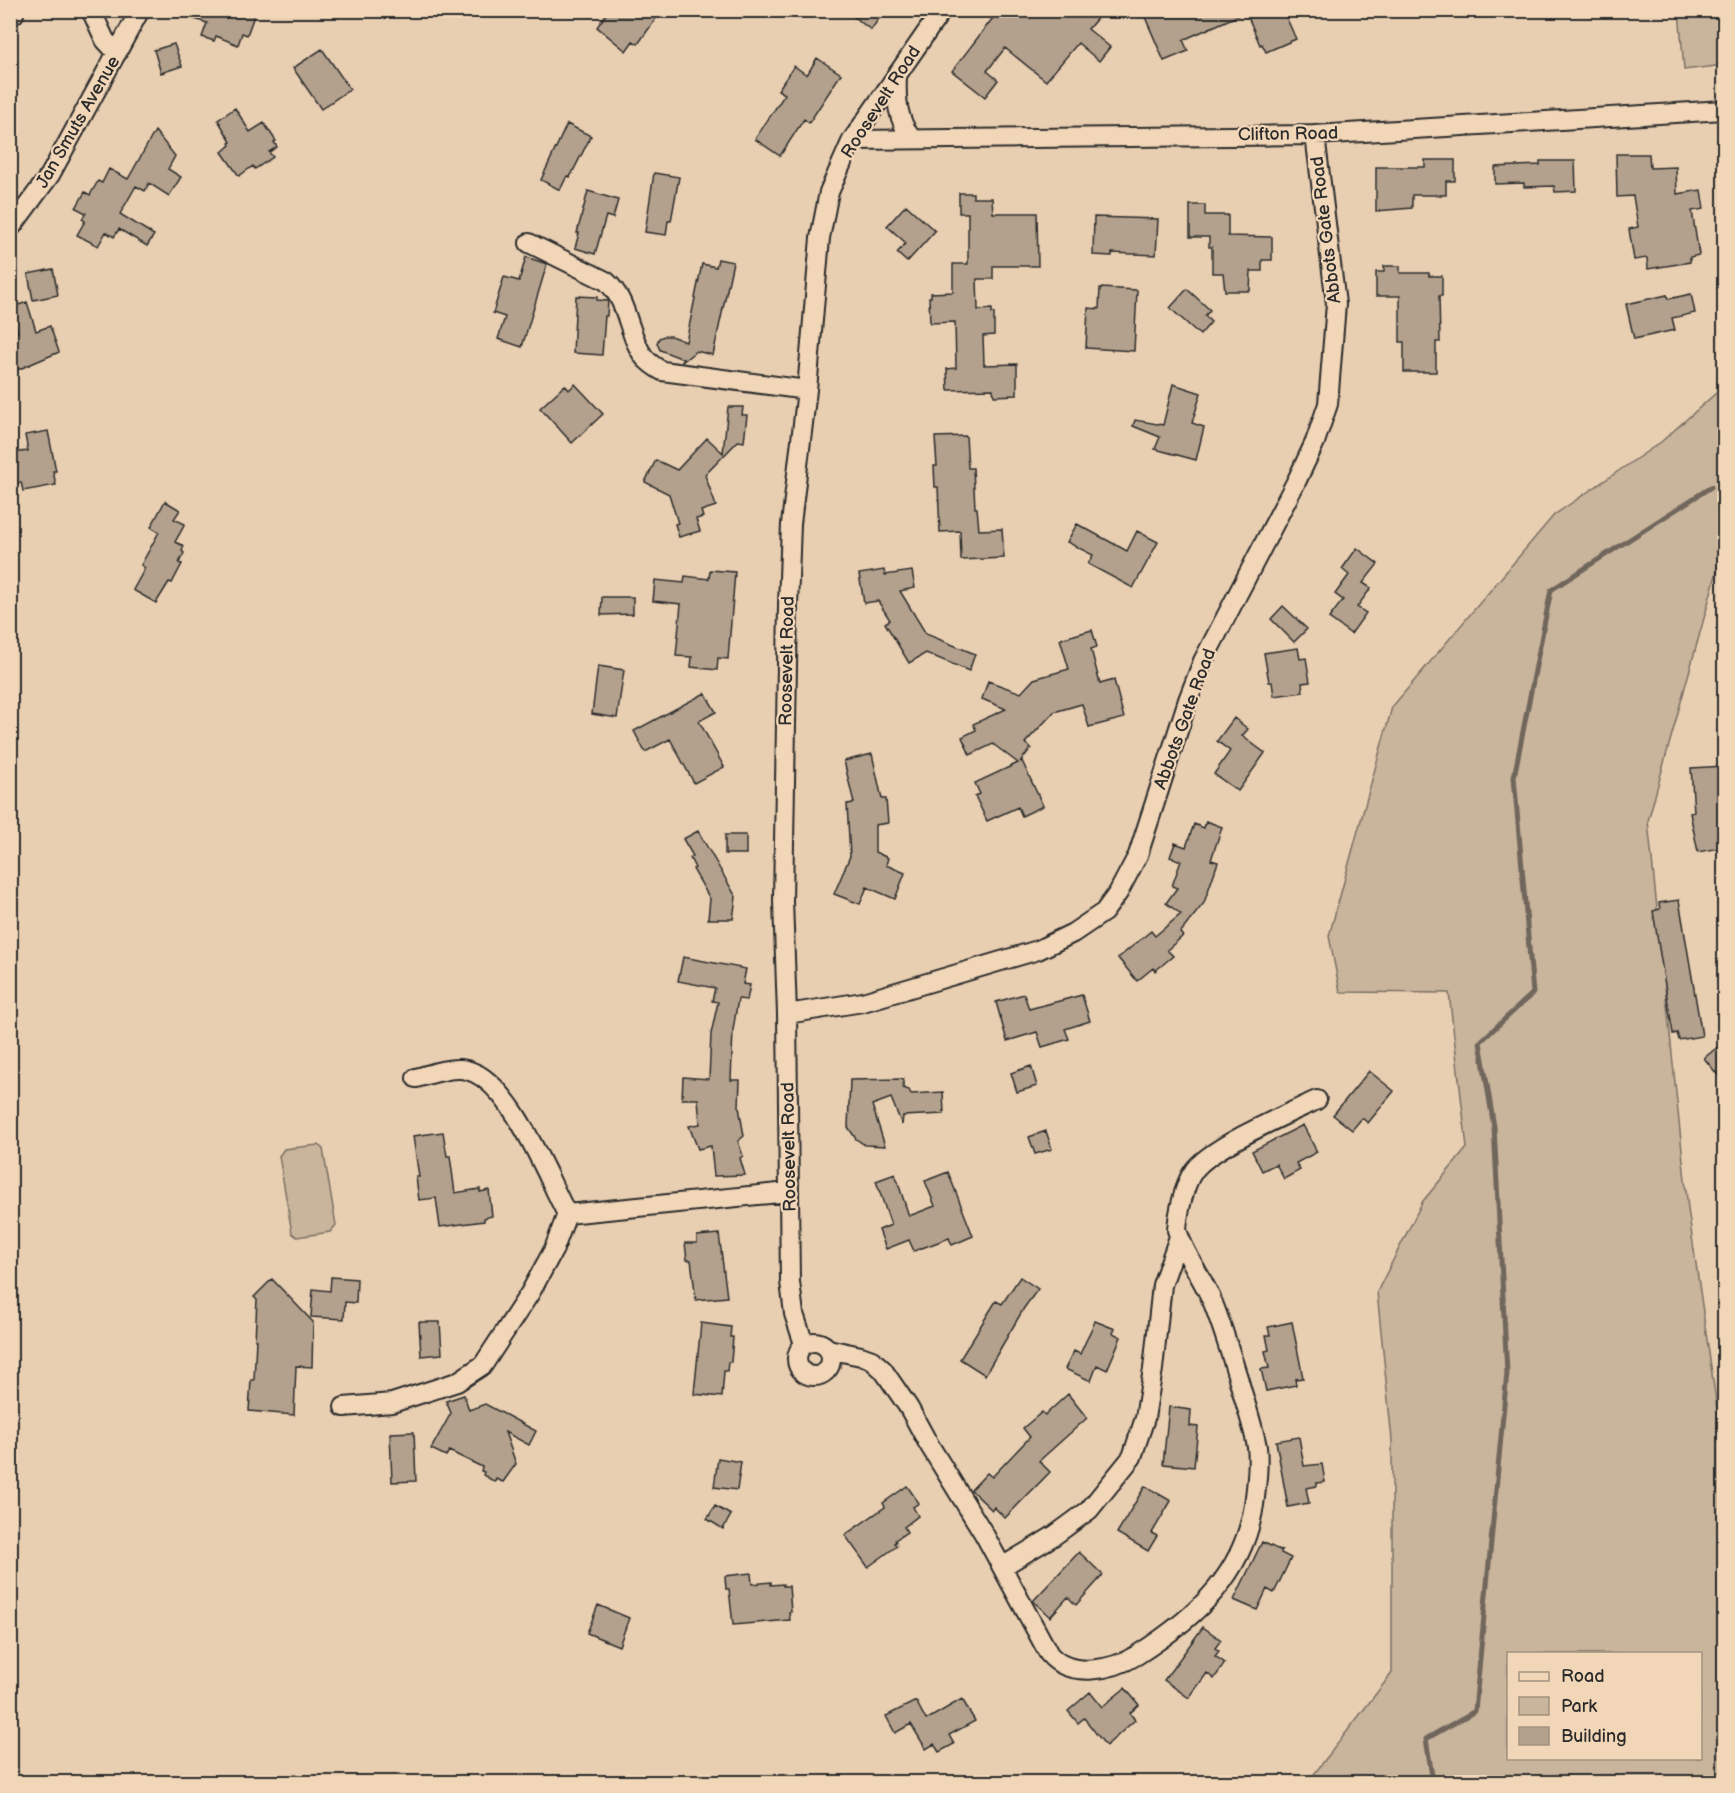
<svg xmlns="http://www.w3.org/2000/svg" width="1735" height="1793" viewBox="0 0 1735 1793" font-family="'Balsamiq Sans',sans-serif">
	<rect width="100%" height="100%" fill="#e9cfb2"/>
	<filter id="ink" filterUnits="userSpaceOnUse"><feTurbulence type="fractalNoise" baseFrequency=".0167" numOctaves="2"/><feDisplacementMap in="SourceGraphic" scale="12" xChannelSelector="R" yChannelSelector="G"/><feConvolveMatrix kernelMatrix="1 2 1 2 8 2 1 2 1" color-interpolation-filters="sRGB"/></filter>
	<g filter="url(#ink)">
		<path fill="#c9b49c" stroke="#7a7064" stroke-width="1.5" fill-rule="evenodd" d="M1679,11H1724V65L1684,70Z
			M1724,386V546L1648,821L1688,1209L1724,1456V1782H1308L1392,1673V1440L1377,1292L1423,1201L1467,1148L1449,993L1340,992L1329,936L1392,707L1554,515L1661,442ZM1508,1654H1700V1758H1508Z
			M318,1145L323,1149L336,1225L330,1232L297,1237L292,1233L279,1156L284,1149Z"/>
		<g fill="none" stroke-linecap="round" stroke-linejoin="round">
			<path stroke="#70665c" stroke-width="5" d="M1433,1782L1426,1739L1475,1711L1507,1373L1494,1127L1480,1042L1533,993L1514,777L1551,590L1711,487"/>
		</g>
		<path fill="#b3a18d" stroke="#2b2b2b" stroke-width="1.5" d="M177,10H256L247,35L242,33L238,45L216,36L214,41L202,37L207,23L176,13Z
			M609,10H662L638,44L633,41L626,51L597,27Z
			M845,10H885L871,30Z
			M999,10H1057L1064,17L1069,10H1092L1099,16L1088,29L1110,47L1099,61L1078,43L1046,81L1005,48L987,71L998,80L985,97L952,71Z
			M1142,10H1283L1296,39L1266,52L1262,44L1260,45L1246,12L1183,40L1188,51L1164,61Z
			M174,44L182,66L161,73L154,50Z
			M322,49L350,89L321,109L293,68Z
			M817,58L841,74L809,123L804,119L780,156L755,139L785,94L778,90L794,66L807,75Z
			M235,108L250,132L264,123L276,141L274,142L277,147L269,152L273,157L255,169L253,166L239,176L222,152L230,145L229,143L231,142L218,120Z
			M567,124L591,136L570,177L567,176L560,190L541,180Z
			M155,131L175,156L168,169L181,177L169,196L149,183L145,191L136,186L120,214L154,235L147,246L119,229L114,237L106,232L98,246L77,235L85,221L82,219L86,213L76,208L85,192L90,195L98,181L102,183L109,169L128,179Z
			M1616,154H1649L1650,168L1676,167L1677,194L1701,190L1704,209L1692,211L1699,255L1690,257V262L1648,269L1647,258L1634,260L1629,229L1638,227L1633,196L1617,197Z
			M1425,160H1455V181H1446V195H1412V208L1376,211V167H1425Z
			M1540,161H1575L1576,191L1555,192L1554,186L1524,187V183L1495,184V167L1540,165Z
			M654,173L679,177L671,221H668L666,235L645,232Z
			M588,191L618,200L613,218L606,216L595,254L575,248L579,233H577Z
			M959,193H973V198H992L993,213H1037L1038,266H993V279H977L978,310L992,309V313H994V335L983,336L984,365L1017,364V395L994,396L993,389L948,390L947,369L956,368L955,322L930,323L929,297H931V293L953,292V264H968V213H959Z
			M906,205L935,231L907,262L897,253L906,243L887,226Z
			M1190,205H1205V215H1228V236L1272,237V260H1262V271H1251L1250,291H1225L1223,273H1212V247H1209V237H1190Z
			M1094,217L1158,219L1156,255L1112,253V256L1093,255Z
			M526,257L547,264L522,347L498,339L505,317L493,313L504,277L519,281Z
			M718,259L733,262L713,355L696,351L682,362L683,359L660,350L657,343L659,338L664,336H671L686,342L702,264L716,267Z
			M1384,266H1400V273H1429V276H1442V296H1439L1440,342H1436V372H1404V342H1400V296H1376V272H1384Z
			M53,269L58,295L33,300L28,274Z
			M1100,288L1137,290L1134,351L1086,348L1088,308L1099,309Z
			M1187,289L1210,310L1205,316L1211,322L1200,335L1170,308Z
			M1691,294L1695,313L1672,318L1675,330L1634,339L1626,304L1667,295L1668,299Z
			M576,296L597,297V300L608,301L607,316H605L602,355L573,353Z
			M27,302L36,331L50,326L59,352L10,373V335L18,332L10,308Z
			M575,384L603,414L572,443L540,408L565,385L569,390Z
			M1173,384L1201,393L1192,423L1204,427L1196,460L1155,449L1160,437L1133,426L1135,420L1163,425Z
			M728,407H743L742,415H747L744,442L738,441L705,475L716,506L701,511L703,517L696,519L700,531L679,537L675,524L678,523L669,494L645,482L656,460L677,470L707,438L723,453Z
			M48,431L56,471H53L56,485L23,491L21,482L17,483L12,453L28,451L25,435Z
			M966,436L968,468H973L975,508H977L979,530L1002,529L1004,558L961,560L960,531L940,532L938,487H935L934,466H937L935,437Z
			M165,501L180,510L174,519L185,524L175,542L184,546L182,551L184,553L179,563L182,564L172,583L169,582L156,603L133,590L145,568L141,565L159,532L151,527Z
			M1077,524L1127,551L1137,531L1158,542L1133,588L1088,564L1093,555L1067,542Z
			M1357,548L1378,564L1363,583L1371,588L1357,607L1366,613L1351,634L1329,618L1343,600L1335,594L1349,575L1342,569Z
			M710,570L735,572L728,659L718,658L717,670L691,667L692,657L676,656L681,604L653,601L655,580L684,583L685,576L709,579Z
			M884,570L885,575L912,571L915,588L900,591L926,634L975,654L969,671L926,653L909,663L885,623L890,620L878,601L864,603L859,574Z
			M602,597H633V614L601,615Z
			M1283,606L1307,629L1294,642L1271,619Z
			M1092,630L1097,647L1091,649L1100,684L1114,680L1124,718L1089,727L1082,704L1054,712L1025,743L1031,748L1020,762L1022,761L1043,806L1022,816L1018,807L987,821L975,796L980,794L975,783L1018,763L993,744L970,755L962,737L976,730L973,724L1006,709L982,699L988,681L1021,693L1034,679L1069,669L1060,639Z
			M1298,648L1300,659L1306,658L1310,682L1302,683L1303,692L1274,696L1272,682H1269L1264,653Z
			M598,666L624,670L617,718L592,714Z
			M705,693L716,712L699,721L724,767L694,783L670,739L645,752L634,731Z
			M1234,718L1248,729L1242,736L1265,753L1238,791L1214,774L1230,751L1217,741Z
			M872,754L882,799H886L888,823L875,825V852L888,858L886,865L905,873L895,899L867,887L860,904L834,894L850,856L847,804L854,803L844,761Z
			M1725,766V847L1698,852L1690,813L1694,812L1691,768Z
			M1206,821L1222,827L1211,860L1218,862L1204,903L1180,933L1183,936L1167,950L1173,956L1155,971L1153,968L1137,981L1118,958L1151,931L1155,936L1181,914L1166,903L1177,888L1172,886L1181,861L1170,857L1175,843L1186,847L1194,824L1204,828Z
			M698,831L736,897L733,919H708L710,899L693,869L695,868L690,858L693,856L683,839Z
			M725,835H746V854H725Z
			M1679,900L1702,1036L1679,1040L1677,1033L1673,1034L1653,911L1660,909L1659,903Z
			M683,957L746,969L743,984L750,985L747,1000L738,999L733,1030L731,1080H740L739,1107L744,1136L738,1141L743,1156L740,1158L745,1175L714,1176L711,1146L698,1149L689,1126L700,1124L698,1099H682L683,1077L709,1079L711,1034L718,1002L712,1001L715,988L678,981Z
			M1024,994L1029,1009L1082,995L1090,1021L1065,1029L1069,1039L1042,1047L1037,1032L1007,1041L996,1002Z
			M1725,1041V1084L1704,1058Z
			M1031,1066L1037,1086L1017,1092L1011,1073Z
			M1369,1071L1394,1091L1368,1123L1362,1118L1352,1130L1333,1115Z
			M903,1079V1088L909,1090L911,1094L943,1092L944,1114L903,1116L902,1125L891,1098L872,1105L885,1146L865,1145L856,1139L848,1127L850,1080Z
			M1303,1125L1317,1152L1296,1163L1300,1170L1284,1179L1276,1164L1262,1171L1252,1151Z
			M1046,1131L1052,1149L1035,1154L1029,1137Z
			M443,1132L447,1156H450L455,1193L480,1189V1192L489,1190L492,1216L484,1218V1221L440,1227L436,1198L419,1200L416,1177H419L413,1136Z
			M948,1172L973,1236L952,1245L949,1238L914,1251L909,1240L886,1249L879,1230L891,1225L876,1181L895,1174L909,1216L935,1206L925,1181Z
			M719,1234L727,1297L696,1300L691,1260H687L685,1243H697V1236Z
			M331,1277L357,1279L356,1303L345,1302L344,1319L311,1317L313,1289L330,1291Z
			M1020,1277L1038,1289L1024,1308L985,1375L960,1359L996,1301L1002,1304Z
			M272,1279L313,1322L312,1367L296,1366L294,1415L249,1411L251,1380H254L256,1340H255L257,1300L254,1297Z
			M1095,1321L1115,1329L1113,1333L1121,1337L1107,1370L1097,1365L1091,1381L1065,1369L1074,1351L1080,1354Z
			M419,1322H440L442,1354L421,1356Z
			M1292,1322L1303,1378L1295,1379L1296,1385L1266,1391L1261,1369L1269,1368L1265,1351L1269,1350L1266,1335H1270L1268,1327Z
			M701,1323L731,1327L730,1337H733L731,1362H728L727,1371H724L722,1397L694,1394Z
			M1068,1394L1087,1418L1039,1461L1050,1472L1005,1518L994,1507L992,1510L971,1490L987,1473L992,1477L1030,1437L1023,1428L1042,1412L1045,1415Z
			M464,1395L469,1410L485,1404L536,1431L529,1445L505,1432L516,1464L503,1482L496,1479L495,1482L483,1475L484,1472L481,1471L482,1467L449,1451L446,1456L431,1449L451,1413L446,1401Z
			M1169,1407L1191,1410L1190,1426L1198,1427L1194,1467L1163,1464Z
			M414,1432L416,1481L392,1482L390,1433Z
			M1299,1437L1304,1466L1322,1464L1325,1482L1317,1483V1486L1306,1488L1309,1503L1288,1507L1276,1441Z
			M718,1458L741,1462L737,1490L714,1487Z
			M907,1486L919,1503L913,1507L918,1516L904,1527L907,1532L895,1540L896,1542L894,1543L897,1546L868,1567L845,1535L885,1507L883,1503Z
			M1145,1486L1171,1501L1152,1533L1157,1536L1148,1551L1117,1533Z
			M715,1506L731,1515L723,1529L707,1519Z
			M1262,1542L1282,1551L1281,1553L1291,1558L1274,1593L1267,1589L1257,1610L1234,1600Z
			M1079,1552L1103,1575L1076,1605L1068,1597L1050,1617L1033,1601Z
			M751,1573L752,1584L771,1582V1585L783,1584V1586H789L791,1612H789L790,1620L733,1625L729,1589H726L725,1576Z
			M598,1605L629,1618L619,1646L587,1633Z
			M1203,1627L1221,1640L1215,1648L1219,1651L1215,1656L1225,1663L1214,1679L1207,1673L1189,1698L1164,1680Z
			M1125,1688L1139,1705L1130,1713L1135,1720L1106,1746L1084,1718L1078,1723L1068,1711L1090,1692L1102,1707Z
			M962,1699L975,1721L949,1735L954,1744L939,1752L934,1744L926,1749L911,1724L895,1733L886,1716L916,1701L926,1720Z"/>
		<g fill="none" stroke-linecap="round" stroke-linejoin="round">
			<g stroke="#2b2b2b" stroke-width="22">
				<path id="minor" d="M91,10L105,40L117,53
					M10,11L14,14
					M897,76C896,100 897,119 912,139
					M852,140L1315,135L1724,110
					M10,229L50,175L140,10
					M529,243L606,281C629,301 627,334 644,357C649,363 655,367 662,371L807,390
					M787,1014L863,1002L1038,950L1073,933L1104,912L1118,893L1138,855L1188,700L1203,661L1297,480L1315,442L1328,404L1336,304L1315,135
					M416,1078C431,1074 446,1068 461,1069C509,1073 546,1176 567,1214L789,1192
					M797 1359a17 17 0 1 1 34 0a17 17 0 1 1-34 0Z
					M804,1344L794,1314L790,1282L787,1014L783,901L788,606L791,524L807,390L820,238L829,192L852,140L942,10
					M828,1349L861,1356L872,1360L883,1370L909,1408L928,1443L984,1534L1049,1654C1070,1679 1113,1670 1137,1655C1198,1616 1247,1572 1255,1497C1257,1481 1259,1463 1257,1447C1253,1425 1245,1403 1239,1381C1231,1355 1223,1328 1213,1303C1203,1278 1184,1254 1177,1230C1178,1214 1184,1185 1193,1172C1208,1148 1289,1113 1317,1100
					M344,1407L392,1403L457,1382L483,1365L530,1293L554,1249L567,1214
					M1002,1567L1055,1535L1089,1510L1132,1457L1145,1418L1153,1369L1162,1285L1179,1237"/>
			</g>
			<use href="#minor" stroke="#f1d6b8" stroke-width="18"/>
		</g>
	</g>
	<g text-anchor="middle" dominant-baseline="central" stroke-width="4.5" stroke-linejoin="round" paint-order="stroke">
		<g font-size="18" fill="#2b2b2b" stroke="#f1d6b8">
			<text transform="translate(881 102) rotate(-57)">Roosevelt Road</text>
			<text transform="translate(78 122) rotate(-60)">Jan Smuts Avenue</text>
			<text transform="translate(1288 134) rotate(-1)">Clifton Road</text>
			<text transform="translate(1326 230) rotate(-97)">Abbots Gate Road</text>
			<text transform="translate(787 661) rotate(-89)">Roosevelt Road</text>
			<text transform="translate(1185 719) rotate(-70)">Abbots Gate Road</text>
			<text transform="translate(789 1147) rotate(-91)">Roosevelt Road</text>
		</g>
	</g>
	<rect width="1735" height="1793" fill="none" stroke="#f1d6b8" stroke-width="36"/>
	<rect x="18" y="18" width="1699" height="1757" fill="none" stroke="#2b2b2b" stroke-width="2" filter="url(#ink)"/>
	<rect x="1507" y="1652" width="195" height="108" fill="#f1d6b8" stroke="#a29280" stroke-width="1.5"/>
	<rect x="1519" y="1672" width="30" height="9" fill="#f1d6b8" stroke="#a29280" stroke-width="1.5"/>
	<text x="1561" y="1682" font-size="18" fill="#2b2b2b">Road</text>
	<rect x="1519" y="1697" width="30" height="18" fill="#c9b49c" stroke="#a29280" stroke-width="1.5"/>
	<text x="1561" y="1712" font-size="18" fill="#2b2b2b">Park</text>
	<rect x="1519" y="1727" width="30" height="18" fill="#b3a18d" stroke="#a29280" stroke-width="1.5"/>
	<text x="1561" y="1742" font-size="18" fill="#2b2b2b">Building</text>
</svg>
